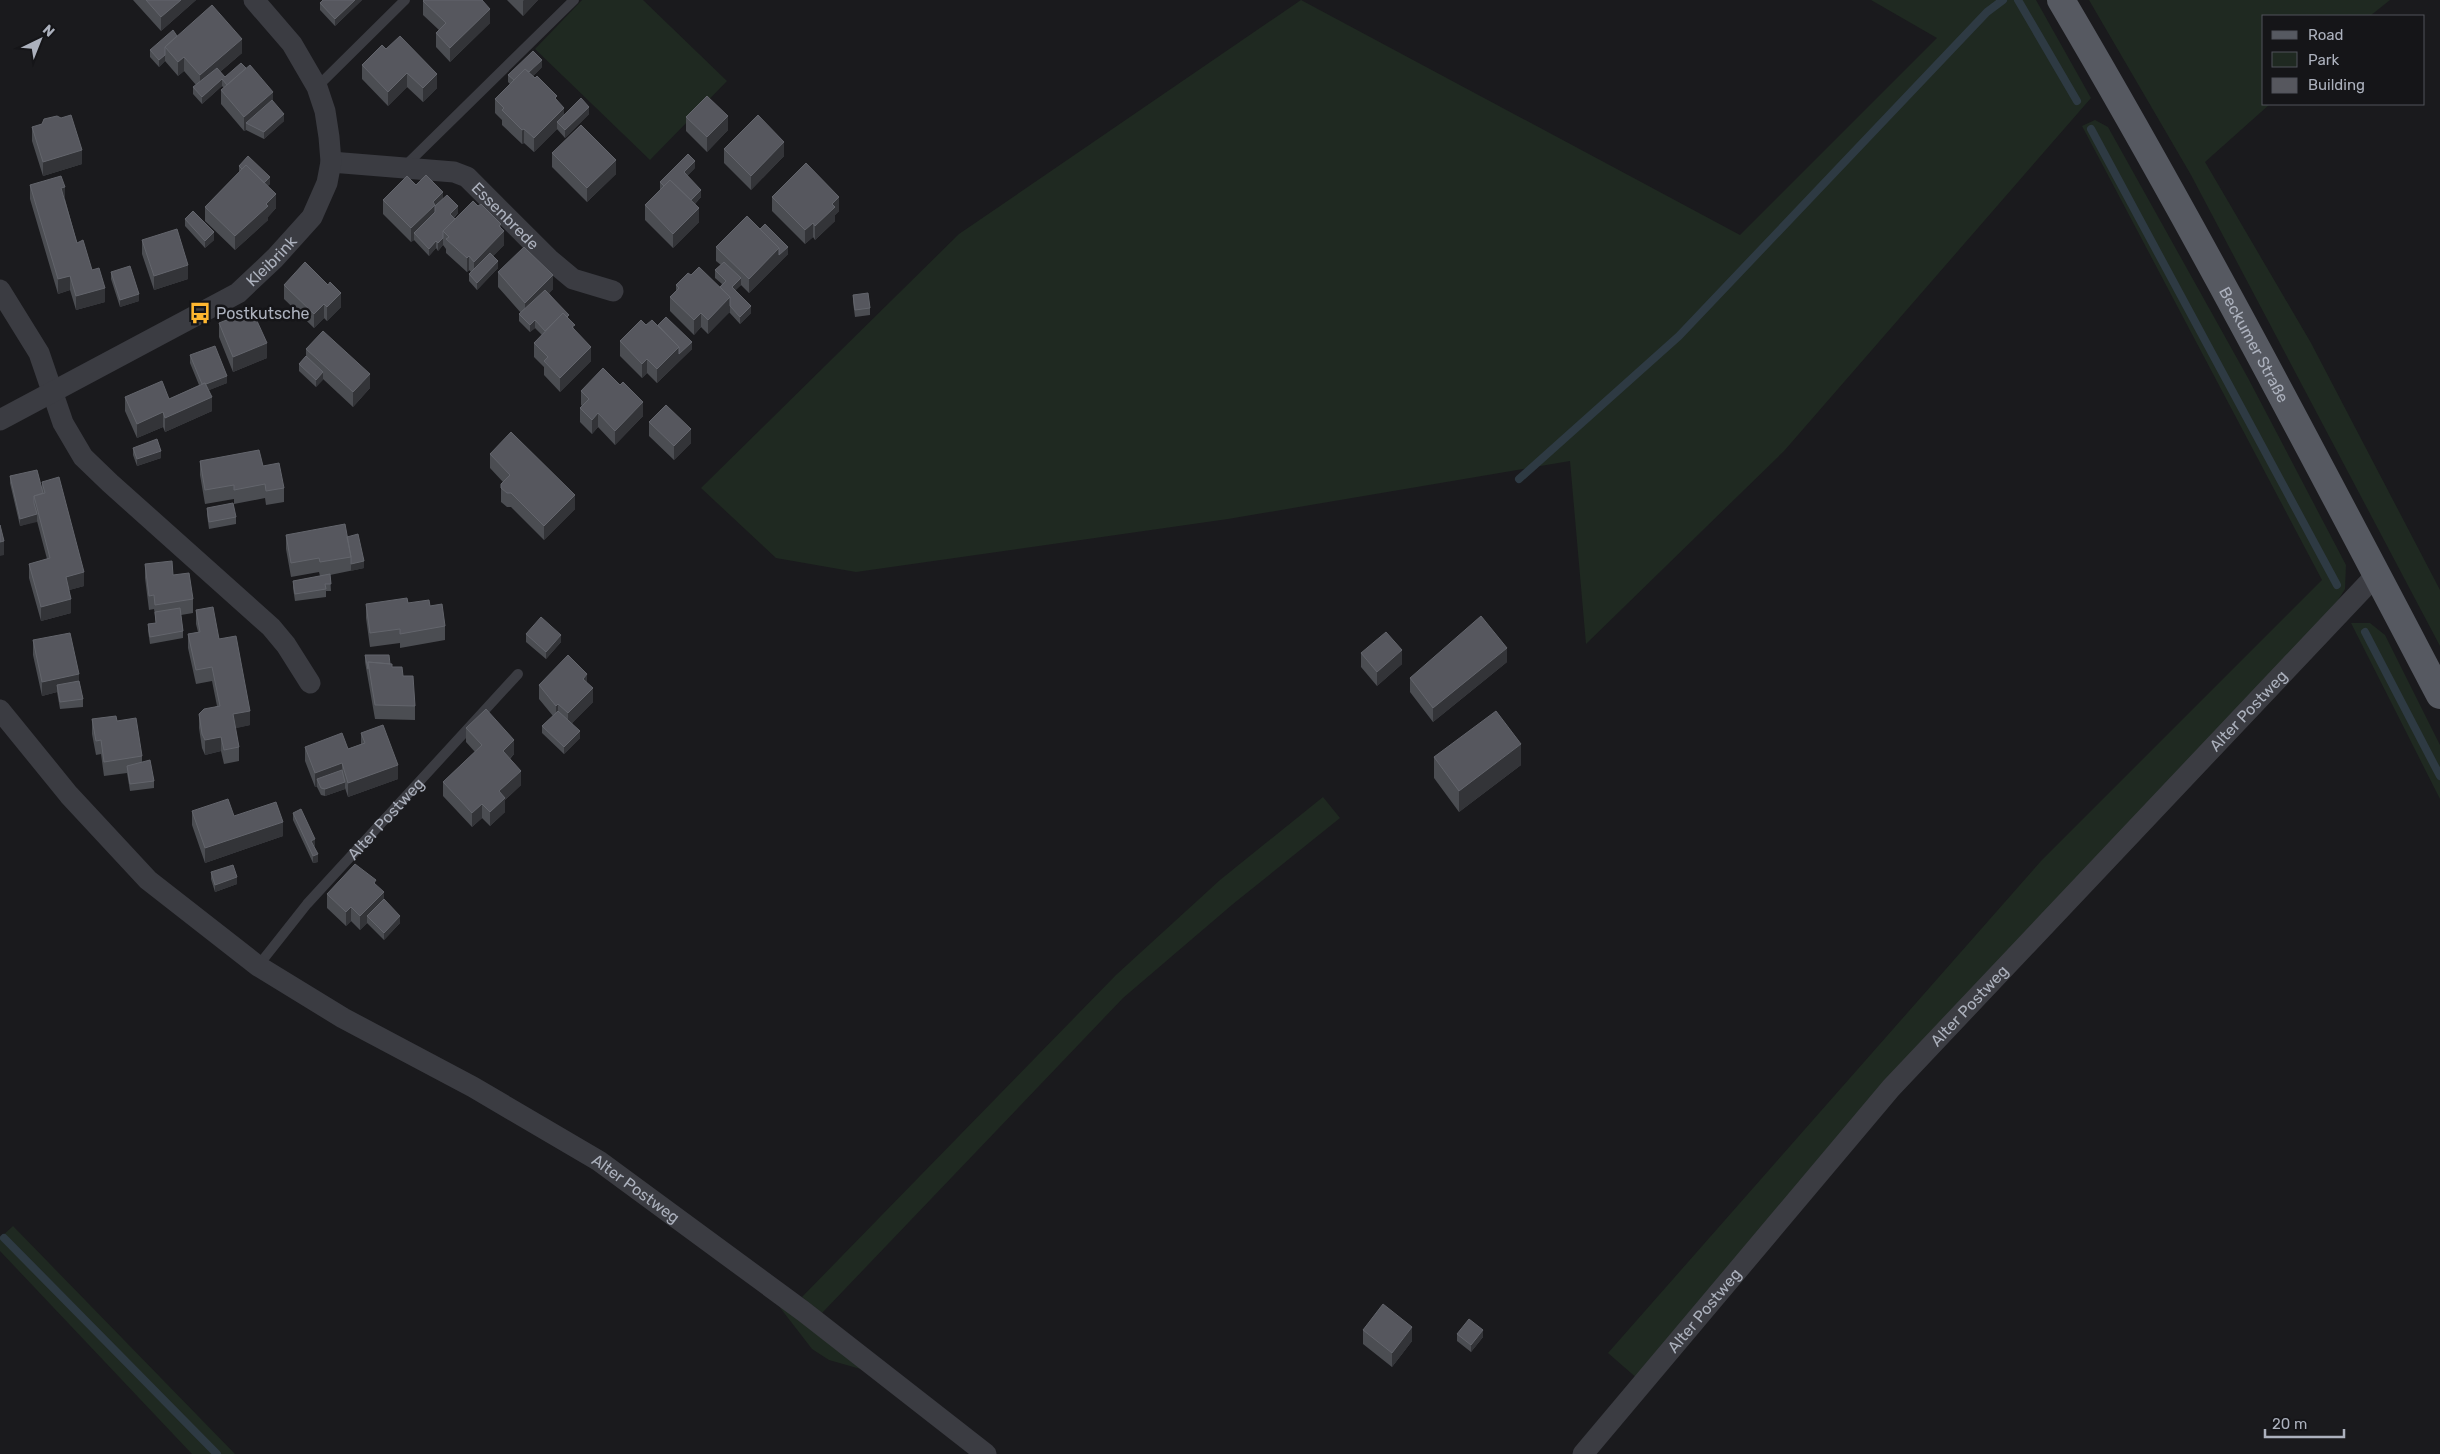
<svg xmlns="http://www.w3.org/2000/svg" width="2440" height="1454" viewBox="0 0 2440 1454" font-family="Rubik,sans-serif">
	<rect width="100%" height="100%" fill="#1a1a1d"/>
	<path fill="#1f2921" d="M582,0H643L727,81L650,160L535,49Z
		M1301,0L1740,235L1937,38L1871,0H2036L2091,98L1784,451L1586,644L1570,461L1228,519L856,572L776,558L701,488L959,234Z
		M2089,0H2390L2370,16H2264V104H2270L2205,162L2311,343L2440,590V646L2191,175Z
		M2095,120L2108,127L2248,378L2346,565L2345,589L2324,623L1639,1380L1608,1353L2041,861L2322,580L2082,126Z
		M2351,623H2370L2385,635L2440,745V799Z
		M1323,797L1340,818L1233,904L1123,998L822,1313L802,1297L1116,975L1220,880Z
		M13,1226L235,1454H192L0,1251V1238Z
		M778,1305L871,1372L829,1360L812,1349Z"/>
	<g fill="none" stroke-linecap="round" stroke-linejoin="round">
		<path stroke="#2e3a43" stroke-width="8" d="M2018,0L2077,101
			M2091,129L2337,585
			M1519,479L1679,336L1987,12L2003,0
			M2365,632L2440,776
			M4,1238L217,1454"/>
		<g stroke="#3b3c42" stroke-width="10">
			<path d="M317,87L405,0"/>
			<path d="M404,167L574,0"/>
			<path id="s1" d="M258,966L307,904L518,674"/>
		</g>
		<g stroke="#3b3c42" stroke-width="21">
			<path id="s2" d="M331,162L454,172L467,177L549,259L573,279L613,291"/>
			<path d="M0,290L39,353L63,423L83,457L110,483L271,627L286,645L310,683"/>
			<path id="s3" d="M0,420L238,293L275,258L312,217L327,183L331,162L329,137L325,111L317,87L292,44L254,0"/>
			<path id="s4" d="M0,710L69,795L148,880L258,966L343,1018L473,1087L599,1161L803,1311L986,1454"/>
			<path id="s5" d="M1583,1454L1891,1088L2377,574"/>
		</g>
		<path stroke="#565961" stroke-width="28" id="s6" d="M2061,0C2195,227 2317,461 2440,695"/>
	</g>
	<path fill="#4b4d52" d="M133,0H196L161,31Z
		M362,0L335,26L320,10V3Z
		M507,0H538L523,16Z
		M423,1L490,23L450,62L436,47V33L439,30L423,15Z
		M177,36L242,53L220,72L225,77L273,102L284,121L264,139L246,130L244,131L221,104V90L224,88L222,86L202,104L193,94V87L196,85L184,71L178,76L165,61L159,67L150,57V50Z
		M386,49L437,88L423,102L407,87L388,106L362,79V65Z
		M542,67L533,76L557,100L564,114H589L565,138L557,129L534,152L524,143L522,144L502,125V120L495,113V99L510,84L508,82V75Z
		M686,117L728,130L707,152L686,131Z
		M32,127L82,164L43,176L32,141Z
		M724,149L784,156L751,190L724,163Z
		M552,153L616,174L587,202L552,167Z
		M239,166L270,184L267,186L276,208L268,217V220L235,250L205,221V207L239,172Z
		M695,168L687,176L701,197L695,204L699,222L673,248L645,220V205L660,190V182Z
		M30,185L65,199L77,243L92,270L105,302L76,310L70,290L58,294L30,199Z
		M416,185L443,199L458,213L454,218L455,219L501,228L504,245L493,256L498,268L477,290L469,281V274L471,272L469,270L467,272L446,253V249L443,245L438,251L436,248L429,256L414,240L411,242L383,214V200Z
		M772,197L839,211L835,215V221L815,240L813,237L805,244L772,211Z
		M185,219L214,240L205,248L185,226Z
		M760,229L788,254L749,293L741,285L735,290L751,313L740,324L729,312L708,334L701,327L694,335L670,311V297L676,291V285L691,275L720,287L722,284L715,278V270L721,265L716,261V247Z
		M142,240L188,279L154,290L142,254Z
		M111,272L139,301L120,307L111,279Z
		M498,272L553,289L549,293L569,319L591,361L560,392L544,375V367L534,357V343L542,335L535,328L530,332L519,321V314L521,313L498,287Z
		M284,285L341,307L327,321L324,318L314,328L284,299Z
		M853,295L870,308V315L855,317L853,302Z
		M219,323L267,358L233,372L219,337Z
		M646,325H658L692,349L657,383L647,373L642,378L620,356V341Z
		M306,349L370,388L353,407L323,379L316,387L299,371V364L306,356Z
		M190,355L227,383L209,390L212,411L165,432L163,427L137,438L125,411V397L169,399L199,385L190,363Z
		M581,391L643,416L615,445L598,427L592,434L580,422V408L582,406L581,405Z
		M649,422L691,443L674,460L649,436Z
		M133,448L161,458L137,466L133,455Z
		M490,454L575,509L544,540L511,507H507L501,502V484L503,482L490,468Z
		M200,461L263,466L284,488V502L266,505L265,498L234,504V499L205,504L200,475Z
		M10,476L42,488V482L84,586L69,590L71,613L41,621L29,578V564L47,559L37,521L20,526L10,483Z
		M207,508L236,517V524L209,529L207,515Z
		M286,535L347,537L364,568L330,575L331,591H326V597L295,601L293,588V581L320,576L319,572L291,577L286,549Z
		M145,564L173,575L193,599V613L181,615L183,631V638L150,644L148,631V624L156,623L154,609L149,610L145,578Z
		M408,603L430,606L445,626V640L400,648V643L370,647L366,618V604Z
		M196,610L219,639L250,725L235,728L239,747V761L224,764L221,751L205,755L202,748L199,728V714L217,706L212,681L196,684L188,648V634L198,632L196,624Z
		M526,634L561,642L546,659L526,642Z
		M33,640L79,681L83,699V707L60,709L57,692L42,696L33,655Z
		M1361,653L1402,664L1377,686L1361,667Z
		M365,655L390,663L392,667L403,676L415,706V720L375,719L365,662Z
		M1507,662L1433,722L1410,692V678Z
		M587,683L593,702L572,723L580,738L564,754L542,733V726L553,716L539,699V685Z
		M92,719L117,721L142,756V762L154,781V788L130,791L127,773L104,776L101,754L96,755L92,734Z
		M466,728L514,754L510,759L521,785L505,800V812L490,826L482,818L472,827L443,796V782L475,752L466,742Z
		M361,733L398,779L348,797L345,788V789L325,796L321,795L317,787H315L305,761V747L348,749L361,744Z
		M1434,757L1521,765L1459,812L1434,778Z
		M192,811L234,816L283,836L205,863L192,825Z
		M293,813L315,846H314L318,862L313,863L293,820Z
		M211,872L237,884L215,892L211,879Z
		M376,885L384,899L400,923L384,940L367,923L360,930L351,921L346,926L327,908V894Z
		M1363,1330L1412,1341L1392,1367L1363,1344Z
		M1457,1334L1483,1337L1471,1352L1457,1341Z"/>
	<path fill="#333438" d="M181,0H196L161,31V17Z
		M355,0H362L335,26V19Z
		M524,0H538L523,16V1Z
		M490,9V23L450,62V48Z
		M242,39V53L200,89V75Z
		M165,55V61L159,67V60Z
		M184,57V71L178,76V62Z
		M542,60V67L517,91V84Z
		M407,73V87L388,106V92Z
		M437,74V88L423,102V88Z
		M222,79V86L202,104V97Z
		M273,92V106L246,123V130L244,131V117Z
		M589,107V114L565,138V130Z
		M564,108V122H557V129L534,152V138Z
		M284,114V121L264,139V132Z
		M728,116V130L707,152V137Z
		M524,129V143L522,144V130Z
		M784,142V156L751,190V176Z
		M82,150V164L43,176V162Z
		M616,160V174L587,202V188Z
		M695,161V168L684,179V172Z
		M270,177V184L260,194V186Z
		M65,187V201L61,188Z
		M701,190V197L688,211V204Z
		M443,192V206L414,233V240L411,242V228L433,202Z
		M276,194V208L268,217V220L235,250V236Z
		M839,197V211L835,215V221L815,240V226L832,204Z
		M458,206V213L450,221V214Z
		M699,208V222L673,248V234Z
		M813,223V237L805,244V230Z
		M501,224V234L504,231V245L474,276V262Z
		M214,232V240L205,248V241Z
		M443,238V245L438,251V243Z
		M436,241V248L429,256V249Z
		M788,247V254L749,293V279L779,248Z
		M469,256V270L467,272V258Z
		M498,261V268L477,290V283Z
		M188,265V279L154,290V276Z
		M553,275V289L525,317V303Z
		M70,276V290L58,294V279Z
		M741,278V285L732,294V287Z
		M105,288V302L76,310V296Z
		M341,293V307L327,321V307Z
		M139,294V301L120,307V300Z
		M730,297V312L708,334V320Z
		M324,304V318L314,328V314Z
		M751,306V313L740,324V317Z
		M701,313V327L694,335V320Z
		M535,320V328L530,332V325Z
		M692,342V349L657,383V369L679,347Z
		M267,343V358L233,372V357Z
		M591,347V361L560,392V378Z
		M647,359V373L642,378V364Z
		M323,372V380L316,387V380Z
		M370,374V388L353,407V392Z
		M227,376V383L202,393V386Z
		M212,397V411L165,432V418Z
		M643,402V416L615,445V431Z
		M163,412V427L137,438V424Z
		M598,413V427L592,434V420Z
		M691,429V443L674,460V446Z
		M161,451V458L137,466V459Z
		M575,495V509L544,540V526Z
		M37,514V522L20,526V519Z
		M4,541V555L0,556V542Z
		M364,561V568L351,571V564Z
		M84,572V586L66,591V577Z
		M71,599V613L41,621V607Z
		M561,635V642L546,659V652Z
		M1507,648V662L1433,722V708Z
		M1402,650V664L1377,686V672Z
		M79,674V688L57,685V692L42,696V682Z
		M587,674V688L583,679Z
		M593,688V702L568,727V713Z
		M558,704V718L556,720V706Z
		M250,711V725L233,729V714Z
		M580,731V738L564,754V747Z
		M221,737V751L205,755V740Z
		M514,740V754L503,765V751Z
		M1521,744V765L1459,812V791Z
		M342,763V778L317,779V787H315V773Z
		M398,765V779L348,797V783Z
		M521,771V785L505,800V812L490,826V812L499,791Z
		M345,782V789L325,796V789Z
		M482,804V818L472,827V813Z
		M283,822V836L205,863V848Z
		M315,839V846L311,848V841Z
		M318,854V862L313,863V856Z
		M237,877V884L215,892V885Z
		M384,892V906L367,916V923L360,930V916Z
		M351,907V921L346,926V912Z
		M400,916V923L384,940V933Z
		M1412,1327V1341L1392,1367V1353Z
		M1483,1330V1337L1471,1352V1345Z"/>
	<path fill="#56575e" stroke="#63656c" d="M146,0H181L161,17Z
		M323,0H355L335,19L320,3Z
		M424,0H482L490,9L450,48L436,33L446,23L423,1Z
		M212,5L242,39L200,75L184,57L178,62L165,47Z
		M173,30L177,36L165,47V55L159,60L150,50Z
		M400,36L437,74L423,88L407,73L388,92L362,65L382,45L386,49Z
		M533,51L542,60L529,72L525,69L514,80L508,75Z
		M241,63L246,68L227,85L222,79L202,97L193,87L217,68L225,77Z
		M250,65L273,92L244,117L221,90Z
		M525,69L535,78L537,76L557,96L555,98L564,108L534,138L524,129L522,130L502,110L504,108L495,99Z
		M707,96L728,116L707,137L686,117Z
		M581,98L589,107L565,130L557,122Z
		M272,100L284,114L264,132L246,123Z
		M71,115L82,150L43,162L32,127L42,124L44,119L57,116L61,118Z
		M758,115L784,142L751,176L724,149Z
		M581,125L616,160L587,188L552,153Z
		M688,154L695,161L684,172L701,190L691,200L670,180L664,186L660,182Z
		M248,156L270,177L264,183L246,165L242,169L239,166Z
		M806,163L839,197L832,204L835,207L815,226L813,223L805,230L772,197Z
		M246,165L276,194L266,204L268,206L235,236L205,207Z
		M426,175L443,192L433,202L435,205L411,228L383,200L407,176L416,185Z
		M61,176L65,187L61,188L77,243L83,240L92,270L99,268L105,288L76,296L70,276L58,279L30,185Z
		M670,180L699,208L673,234L645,205Z
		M447,195L458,206L450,214L455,219L443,231V238L438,243L436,241L429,249L414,233L435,212V206Z
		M473,201L478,206L481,204L501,224L499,226L504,231L474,262L469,256L467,258L446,239L449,237L443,231Z
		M193,211L214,232L205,241L185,219Z
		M747,216L779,248L749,279L716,247Z
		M765,224L788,247L779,255V248L760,229Z
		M177,229L188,265L154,276L142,240Z
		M524,247L553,275L525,303L498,272Z
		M490,253L498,261L477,283L469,274Z
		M305,262L328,285L330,282L341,293L327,307L324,304L314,314L284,285Z
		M724,262L741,278L732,287L751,306L740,317L730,306V297L720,287L726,281L715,270Z
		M130,266L139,294L120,300L111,272Z
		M699,267L730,297L708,320L701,313L694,320L670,297L679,288L676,285L688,273L691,275Z
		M545,290L569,315L567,317L563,313L545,331L535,320L530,325L519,314Z
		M868,293L870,308L855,310L853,295Z
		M252,310L267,343L233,357L219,323Z
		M563,313L575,325L572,327L591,347L560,378L544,361L548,357L534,343Z
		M666,317L692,342L679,354V347L658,325Z
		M641,320L646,325L652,320L679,347L657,369L647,359L642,364L620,341Z
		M323,331L370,374L353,392L306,349Z
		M215,346L227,376L206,384L205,383L202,384L190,355Z
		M306,356L323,372L316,380L299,364Z
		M603,368L620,385L623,382L643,402L615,431L598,413L592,420L580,408L589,399L581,391Z
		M162,381L169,399L205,383L212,397L165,418L163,412L137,424L125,397Z
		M666,405L691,429L674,446L649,422Z
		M511,432L575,495L544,526L511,493H507L501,488V484L510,475L490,454Z
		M157,439L161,451L137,459L133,448Z
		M259,450L263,466L279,463L284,488L266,491L265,484L234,490V485L205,490L200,461Z
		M37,470L43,493L34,496V503L37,514L20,519L10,476Z
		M59,477L84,572L66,577L71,599L41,607L29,564L50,558L34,496L45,493L42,482Z
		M233,503L236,517L209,522L207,508Z
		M345,524L351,557L320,562L319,558L291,563L286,535Z
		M0,525L4,541L0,542Z
		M358,534L364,561L351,564V557L347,537Z
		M172,561L173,575L189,573L193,599L155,605L154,595L149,596L145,564Z
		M330,574L331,584H325L326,589L295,594L293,581Z
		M407,598L408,603L429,600L430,606L442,604L445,626L400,634V629L370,633L366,604Z
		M213,607L219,639L236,636L250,711L233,714L239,747L224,750L221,737L205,740L202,734L199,714L204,709L220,706L212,667L196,670L188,634L200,632L196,610Z
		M180,608L183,631L150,637L148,624L156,623L155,612Z
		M1481,616L1507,648L1433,708L1410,678Z
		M541,617L561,635L546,652L526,634Z
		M1386,632L1402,650L1377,672L1361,653Z
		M70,633L79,674L42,682L33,640Z
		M365,655H389L390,664L368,662V669Z
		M568,655L587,674L583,679L593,688L568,713L558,704L556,706L539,685Z
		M368,662L392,664V667H402L403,676H413L415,706L375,705Z
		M79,681L83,699L60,702L57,685Z
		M486,709L514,740L503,751L521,771L499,791L505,798L490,812L482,804L472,813L443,782L482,745L466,728Z
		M558,711L580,731L564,747L542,726Z
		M1496,711L1521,744L1459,791L1434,757Z
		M116,716L117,721L136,718L142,756L104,762L101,740L96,741L92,719Z
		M383,725L398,765L348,783L342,763L315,773L305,747L342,733L348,749L365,743L361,733Z
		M150,760L154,781L130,784L127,766Z
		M342,770L345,782L325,789L321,788L317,779Z
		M228,799L234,816L276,802L283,822L205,848L192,811Z
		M301,809L315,839L311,841L318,854L313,856L293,813Z
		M355,864L376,880L374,883L384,892L360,916L351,907L346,912L327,894Z
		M233,865L237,877L215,885L211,872Z
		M384,899L400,916L384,933L367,916Z
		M1383,1304L1412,1327L1392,1353L1363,1330Z
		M1469,1319L1483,1330L1471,1345L1457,1334Z"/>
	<defs>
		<g id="bus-bare" transform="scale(1.725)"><path d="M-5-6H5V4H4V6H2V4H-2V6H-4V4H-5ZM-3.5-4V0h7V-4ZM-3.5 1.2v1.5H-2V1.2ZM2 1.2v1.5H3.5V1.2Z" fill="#ffb730" stroke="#151518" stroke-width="2.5" paint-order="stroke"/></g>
	</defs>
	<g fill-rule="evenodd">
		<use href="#bus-bare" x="200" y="313"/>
	</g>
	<g text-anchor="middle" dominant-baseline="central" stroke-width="5" stroke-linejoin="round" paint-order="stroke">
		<g font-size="16" fill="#acb1bd" stroke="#151518">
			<text stroke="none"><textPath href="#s2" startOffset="192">Essenbrede</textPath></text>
			<text stroke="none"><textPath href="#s3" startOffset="316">Kleibrink</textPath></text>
			<text stroke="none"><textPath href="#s6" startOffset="395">Beckumer Straße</textPath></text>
			<text stroke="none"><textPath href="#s5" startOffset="998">Alter Postweg</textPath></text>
			<text stroke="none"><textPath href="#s1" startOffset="195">Alter Postweg</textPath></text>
			<text stroke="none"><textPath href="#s5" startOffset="592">Alter Postweg</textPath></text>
			<text stroke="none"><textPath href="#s4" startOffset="804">Alter Postweg</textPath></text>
			<text stroke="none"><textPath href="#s5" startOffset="188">Alter Postweg</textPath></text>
		</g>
		<g font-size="16" fill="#acb1bd" stroke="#151518" text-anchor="start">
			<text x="216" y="313">Postkutsche</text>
		</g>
	</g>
	<rect x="2262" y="15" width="162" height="90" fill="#151518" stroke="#51535a"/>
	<rect x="2272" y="31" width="25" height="8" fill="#565961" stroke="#51535a"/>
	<text x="2308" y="40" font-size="15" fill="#acb1bd">Road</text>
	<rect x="2272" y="52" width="25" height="15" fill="#1f2921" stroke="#51535a"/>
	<text x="2308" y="65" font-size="15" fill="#acb1bd">Park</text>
	<rect x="2272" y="78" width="25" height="15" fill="#56575e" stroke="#51535a"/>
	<text x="2308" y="90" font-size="15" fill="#acb1bd">Building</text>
	<g transform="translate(40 40) rotate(43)" stroke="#151518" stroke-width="4" paint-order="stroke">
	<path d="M0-4L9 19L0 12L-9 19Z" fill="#acb1bd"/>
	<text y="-8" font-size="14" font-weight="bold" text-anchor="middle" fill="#acb1bd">N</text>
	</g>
	<path d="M2265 1429v8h79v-8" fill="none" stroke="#acb1bd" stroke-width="2.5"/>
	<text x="2272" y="1429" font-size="15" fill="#acb1bd" stroke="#151518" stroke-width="4" paint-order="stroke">20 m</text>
</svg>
